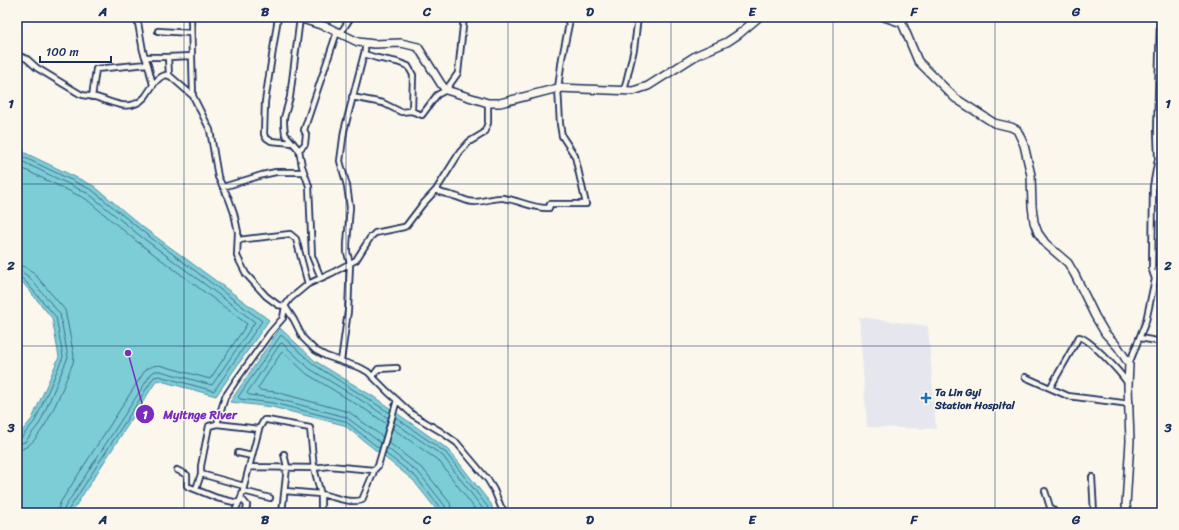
<svg xmlns="http://www.w3.org/2000/svg" width="1179" height="530" viewBox="0 0 1179 530" font-family="Sriracha,sans-serif">
	<rect width="100%" height="100%" fill="#fbf7ec"/>
	<filter id="ink" filterUnits="userSpaceOnUse"><feTurbulence type="fractalNoise" baseFrequency=".025" numOctaves="2"/><feDisplacementMap in="SourceGraphic" scale="8" xChannelSelector="R" yChannelSelector="G"/><feConvolveMatrix kernelMatrix="1 2 1 2 8 2 1 2 1" color-interpolation-filters="sRGB"/></filter>
	<g filter="url(#ink)">
		<path fill="#e6e7ee" d="M859,317L928,326L936,429L867,427Z"/>
		<path fill="#7ccdd6" stroke="#558ea6" d="M17,149L94,186L144,228L269,320L216,396L157,380L71,513H17V437L32,419L59,357L52,318L23,283L17,280Z
			M280,328L315,361L374,397L449,450L491,504L494,513H439L413,480L344,425L272,407L230,402Z"/>
		<g fill="none" stroke-linecap="round" stroke-linejoin="round">
			<path stroke="#426e8e" stroke-width="1" d="M17,154L92,190L142,231L262,321L214,391L159,376L154,377L69,509L68,513
				M17,159L89,194L139,235L255,322L212,385L160,371H155L151,374L65,507L63,513
				M17,166L86,199L135,240L247,324L210,379L159,365L153,366L146,369L60,503L57,513
				M17,265L25,267L33,272L65,310L74,356L73,363C64,383 42,450 17,450
				M17,272H22L29,277L60,314L68,357L40,423L25,442L17,444
				M17,277H20L25,281L56,317L63,357L35,421L21,438L17,439
				M395,417L446,453L487,506L490,513
				M394,422L443,456L483,509L485,513
				M392,428L439,461L478,513
				M383,437L349,412L276,392L259,390L258,388L281,353L283,352L307,374L366,410L387,424
				M388,442L424,470L450,503L452,513
				M381,443L346,417L274,398L249,395L247,393L280,344L282,343L310,369L369,405L388,418
				M387,448L420,474L445,506L446,513
				M380,449L345,421L273,403L240,399L238,397L281,335L313,364L390,413
				M385,453L416,477L441,509V513"/>
			<g stroke="#1b2f5e" stroke-width="8">
				<path id="street" d="M137,17L143,51L148,65L153,85
					M191,17L193,96L210,130L218,177L229,199L234,213L238,232L237,256L246,274L266,296L278,305L285,306L294,320L303,338L315,350L326,356L361,368L368,372L387,391L413,415L440,431L457,443L488,480L494,490L501,507L506,513
					M278,17L265,102L264,134L265,137L271,141L293,143
					M902,23L906,17
					M158,31L191,33
					M340,34L351,17
					M364,54L377,58L397,62L408,66L413,75L412,111
					M17,55L27,59L37,68L80,94C85,96 89,96 95,97C112,101 129,114 145,97C151,89 156,77 166,75L170,76L193,96
					M145,57H168L169,75
					M168,57L192,56
					M624,91L634,49L638,17
					M92,97L96,69L147,64
					M352,97L383,103L401,112L411,111L422,115L437,95L446,90L458,73L464,17
					M299,150L285,134L284,124V118L290,97L300,18
					M1155,183H1162
					M223,187L262,175L276,172H304
					M436,190C442,194 448,194 454,196C462,198 466,202 475,202C484,202 494,197 503,198C519,200 533,209 549,208L550,204H586L575,156L562,136L560,124L558,88L562,58L569,24L566,17
					M238,240L290,234L296,239L308,284
					M321,278L312,256L309,186L302,166L299,150L305,144L306,134L304,130L337,32
					M1155,279L1162,258
					M1140,338L1162,342
					M341,361L348,311L350,264L347,252V244L350,207L347,186L340,161L344,131L365,50V43
					M1129,364L1146,321L1155,279L1152,270L1153,187L1158,159L1157,131L1160,17
					M373,376L378,369L397,368
					M1025,377L1068,396L1130,404
					M1050,388L1079,337C1089,338 1122,374 1128,384
					M259,429L264,420H267L310,428L314,468L321,495V513
					M238,453L252,456
					M250,467L314,468L329,466L374,470L378,466L397,400
					M177,470L187,475V486L217,498L238,503
					M201,474L244,486
					M1092,477L1094,513
					M196,489L201,474V466L209,426L217,424
					M243,491L270,498
					M285,491C296,492 308,493 320,494C333,496 349,504 362,500L373,474L374,470
					M1045,491L1050,507L1056,513
					M241,498L247,505L246,513
					M234,513L241,498L259,429L217,424L225,397L235,382L270,333L283,318L285,306L290,299L308,284L332,273L356,260L370,238L375,233L404,227L406,226L422,205L436,190L460,152L469,142L484,133L488,123V103
					M282,513L287,467L284,454"/>
			</g>
			<g stroke="#1b2f5e" stroke-width="10">
				<path id="secondary" d="M296,17L327,27L358,42L374,44L401,43L418,47L441,84L446,90L488,103H500L558,88L633,91L648,86L697,55L727,42L739,34L759,17
					M884,17L902,23L918,61L955,98L994,123L1011,127L1017,130L1024,145L1031,175L1032,206L1034,222L1038,233L1046,244L1068,263L1075,275L1095,316L1105,333L1118,347L1129,364L1128,386L1130,441L1126,505L1127,513"/>
			</g>
			<use href="#street" stroke="#fbf7ec" stroke-width="4.5"/>
			<use href="#secondary" stroke="#fbf7ec" stroke-width="7"/>
		</g>
	</g>
	<path fill="none" stroke="#1b2f5e" stroke-width="1" stroke-opacity="0.55" d="M184,17V513M346,17V513M508,17V513M671,17V513M833,17V513M995,17V513M17,184H1162M17,346H1162"/>
	<path fill="#1f6fb2" stroke="#fbf7ec" stroke-width="1.5" d="M924 392h4v4h4v4h-4v4h-4v-4h-4v-4h4z"/>
	<g text-anchor="middle" dominant-baseline="central" stroke-width="3" stroke-linejoin="round" paint-order="stroke">
		<g font-size="11" font-weight="bold" fill="#1b2f5e" stroke="#fbf7ec" text-anchor="start">
			<text x="935" y="392">Ta Lin Gyi<tspan x="935" dy="13">Station Hospital</tspan></text>
		</g>
	</g>
	<path fill="none" stroke="#7b2cbf" stroke-width="1.5" d="M128 353L145 414"/>
	<g fill="#7b2cbf" stroke="#fbf7ec" stroke-width="1.5">
		<circle cx="128" cy="353" r="4"/>
		<circle cx="145" cy="414" r="10"/>
	</g>
	<g font-size="12" text-anchor="middle" font-weight="bold" fill="#fff">
		<text x="145" y="419">1</text>
	</g>
	<g font-size="12" text-anchor="middle" font-weight="bold" fill="#7b2cbf" stroke="#fbf7ec" stroke-width="3" stroke-linejoin="round" paint-order="stroke">
		<text x="200" y="419">Myitnge River</text>
	</g>
	<rect width="1179" height="530" fill="none" stroke="#fbf7ec" stroke-width="44"/>
	<path d="M40 56v6h71v-6" fill="none" stroke="#1b2f5e" stroke-width="2"/>
	<text x="46" y="56" font-size="12" fill="#1b2f5e" stroke="#fbf7ec" stroke-width="3" paint-order="stroke">100 m</text>
	<rect x="22" y="22" width="1135" height="486" fill="none" stroke="#1b2f5e" stroke-width="1.5"/>
	<g font-size="13" text-anchor="middle" font-weight="bold" fill="#1b2f5e">
		<text x="103" y="16">A</text>
		<text x="265" y="16">B</text>
		<text x="427" y="16">C</text>
		<text x="590" y="16">D</text>
		<text x="752" y="16">E</text>
		<text x="914" y="16">F</text>
		<text x="1076" y="16">G</text>
		<text x="11" y="108">1</text>
		<text x="1168" y="108">1</text>
		<text x="11" y="270">2</text>
		<text x="1168" y="270">2</text>
		<text x="11" y="432">3</text>
		<text x="1168" y="432">3</text>
		<text x="103" y="524">A</text>
		<text x="265" y="524">B</text>
		<text x="427" y="524">C</text>
		<text x="590" y="524">D</text>
		<text x="752" y="524">E</text>
		<text x="914" y="524">F</text>
		<text x="1076" y="524">G</text>
	</g>
</svg>
